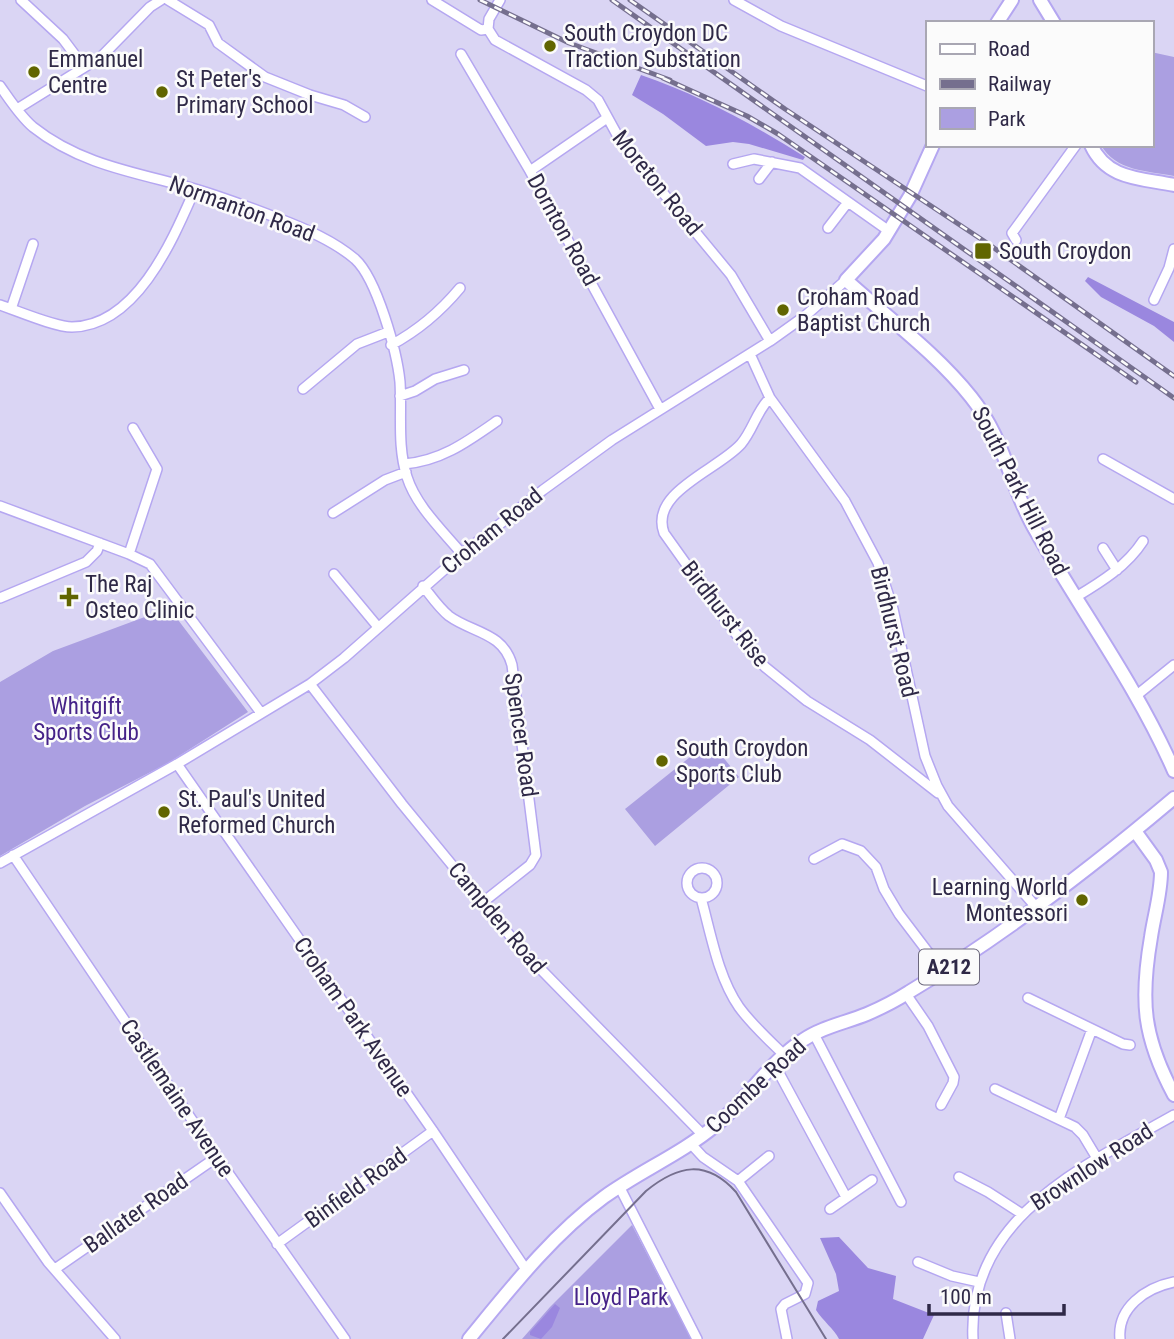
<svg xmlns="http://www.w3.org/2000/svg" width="1174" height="1339" viewBox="0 0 1174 1339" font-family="'Roboto Condensed',sans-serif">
	<rect width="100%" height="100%" fill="#dad5f4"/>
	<path fill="#ab9fe1" d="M1151,52L1174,57V176C1148,171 1115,171 1101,145H1151Z
		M169,608L248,712L168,763L85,806L0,856V682L53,651Z
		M710,741L739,777L655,846L625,809Z
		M632,1225L691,1339H522L550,1307Z"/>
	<path fill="#9a87df" d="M641,75C699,95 753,124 805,157L803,160L749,144L733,142L706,146L663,114L632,95Z
		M1088,277L1174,322V342L1154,326L1101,297L1085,281Z
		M839,1237L868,1268L896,1276L893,1299L934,1315L923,1339H839C834,1329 823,1321 816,1310L818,1301L839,1291L836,1274L820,1238Z
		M555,1304L560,1308L552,1327L541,1339L530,1335V1332Z"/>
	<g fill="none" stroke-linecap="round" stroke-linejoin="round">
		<g stroke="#b5a7f1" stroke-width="12">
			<path id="minor" d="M21,0L63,39L84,67
				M168,0L209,25L218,43L265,77L310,95L344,105L365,117
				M432,0L481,30L488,29
				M734,0L781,26L927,86
				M488,29L495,40L586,90L598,100L621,142L731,275L770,341
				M488,29L489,19L500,0
				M461,54L530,171L660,409
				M0,86C10,100 20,116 33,127C78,163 132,172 185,186C218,195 249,207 280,219C306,229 334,241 355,259C377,279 397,352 400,382C402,414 397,446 407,477C416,506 443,531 462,554
				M17,109L101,57L150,7L161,0
				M733,164L754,159L800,168L889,231
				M530,171L607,118
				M759,179L772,162
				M828,228L848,202
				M1016,240L1012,233L1015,229L1076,145
				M1154,300L1169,268L1174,249
				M0,305C18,311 55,327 72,327C137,326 173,239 195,189
				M11,309L33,244
				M391,345C419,330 440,312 460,288
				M750,354L770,398L845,501L878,563L893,609L925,756L937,786L948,806L1036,907
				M303,389L357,344L388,332
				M400,396L415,391L435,379L464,370
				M770,398C757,410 753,430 741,444C718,470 649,492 664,533L736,634L765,667L807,701L870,740L938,793
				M1103,459L1174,499
				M404,464C441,461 467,442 497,421
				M0,506L129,554L150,564L261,713
				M333,513L385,480L406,472
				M1103,548L1117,570
				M129,554L157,469L133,428
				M334,574L378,627
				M423,586C431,596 439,608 449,616C472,633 503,632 512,665L536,855L530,865L482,903
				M1076,597C1101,582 1127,566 1143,541
				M0,598L86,562L97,551L100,543
				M310,684L402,804L521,949L703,1135
				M1137,695L1174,665
				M177,764L433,1131L527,1271
				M13,855L217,1157L345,1339
				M814,859L842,844L861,851L876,867L884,889L899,914L943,972
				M0,863L177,764L310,684L344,658L462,554L543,490L612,440L770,341L805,316L846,280
				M687 883a15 15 0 1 1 30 0a15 15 0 1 1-30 0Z
				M701,898C711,934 718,977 739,1007C752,1025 769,1040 784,1055
				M906,994L928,1026L954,1077L953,1083L941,1105
				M1028,998L1123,1044L1130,1045
				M814,1034L901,1202
				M773,1067L779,1073L846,1197
				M995,1089L1075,1127L1083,1135L1098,1160
				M1059,1119L1092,1029
				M691,1144L703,1157L738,1181L808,1283L805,1294L785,1304L781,1309L787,1339
				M959,1177L988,1192L1022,1214
				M738,1181L769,1156
				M620,1188L697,1339
				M0,1193L48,1262L115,1339
				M830,1209L872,1180
				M277,1244L433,1131
				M918,1262L952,1276L979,1282
				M55,1269L217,1157
				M1006,1313L1010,1339
				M973,1339C967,1218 1084,1166 1174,1115
				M1120,1339C1117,1308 1145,1288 1174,1282"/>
		</g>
		<g stroke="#b5a7f1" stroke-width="16">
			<path id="major" d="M1040,0L1054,23
				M997,23L1012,0
				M933,145L910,196L884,239L846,280C888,318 936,353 971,397C1004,438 1009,482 1033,526C1079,608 1136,684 1174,771
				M1091,145C1107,180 1141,178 1174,185
				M1135,831L1156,860L1161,872C1161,894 1154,916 1151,937C1140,1001 1143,1037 1174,1095
				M469,1339C510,1289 552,1235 604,1197C640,1171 681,1154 716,1125C747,1100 769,1062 803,1040C822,1027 845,1023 867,1014C881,1008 895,1001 909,992C1003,936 1090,869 1174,798"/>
		</g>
		<use href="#minor" stroke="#fff" stroke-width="9"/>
		<use href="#major" stroke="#fff" stroke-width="12"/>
		<path stroke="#756f8e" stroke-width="2" d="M503,1339L646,1191C678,1165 706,1159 736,1192L826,1339"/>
		<g stroke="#756f8e" stroke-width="5">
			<path id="rail" d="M480,0L569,43L670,80
				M612,0L1174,398
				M630,0L785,109L987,243L1174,376
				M663,78L747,116L778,134L1136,382"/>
		</g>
		<use href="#rail" stroke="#fbfbfb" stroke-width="2.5" stroke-dasharray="8" stroke-linecap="butt"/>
	</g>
	<g fill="#616500" stroke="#fbfbfb" stroke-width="2.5">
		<circle cx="550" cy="46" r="7"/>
		<circle cx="34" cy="72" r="7"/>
		<circle cx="162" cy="92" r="7"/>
		<rect x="974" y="242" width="18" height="18" rx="3.5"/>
		<circle cx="783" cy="310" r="7"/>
		<path d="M65.5 586.5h7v7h7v7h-7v7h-7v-7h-7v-7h7z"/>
		<circle cx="662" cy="761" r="7"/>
		<circle cx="164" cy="812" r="7"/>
		<circle cx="1082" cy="900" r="7"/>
	</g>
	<g text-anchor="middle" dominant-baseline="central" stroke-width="5" stroke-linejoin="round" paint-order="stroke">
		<rect fill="#fbfbfb" stroke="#6c687d" stroke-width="2" x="919" y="949.5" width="60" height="35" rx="5"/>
		<g font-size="21" font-weight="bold" fill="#2f2947">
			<text x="949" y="967">A212</text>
		</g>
		<g font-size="23" fill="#2f2947" stroke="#fbfbfb" text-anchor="start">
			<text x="564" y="33">South Croydon DC<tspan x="564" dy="26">Traction Substation</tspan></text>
			<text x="48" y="59">Emmanuel<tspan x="48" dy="26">Centre</tspan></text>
			<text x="176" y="79">St Peter's<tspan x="176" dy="26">Primary School</tspan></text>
			<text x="999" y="251">South Croydon</text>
			<text x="797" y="297">Croham Road<tspan x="797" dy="26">Baptist Church</tspan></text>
			<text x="85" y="584">The Raj<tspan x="85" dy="26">Osteo Clinic</tspan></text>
			<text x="676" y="748">South Croydon<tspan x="676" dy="26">Sports Club</tspan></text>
			<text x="178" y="799">St. Paul's United<tspan x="178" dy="26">Reformed Church</tspan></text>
			<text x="1068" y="887" text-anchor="end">Learning World<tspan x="1068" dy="26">Montessori</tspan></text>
		</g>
		<g font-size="23" fill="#2f2947" stroke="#fbfbfb">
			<text transform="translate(657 183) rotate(51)">Moreton Road</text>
			<text transform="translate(242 209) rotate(20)">Normanton Road</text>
			<text transform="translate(563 230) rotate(61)">Dornton Road</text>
			<text transform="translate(1020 491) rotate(63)">South Park Hill Road</text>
			<text transform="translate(492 531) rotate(-39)">Croham Road</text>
			<text transform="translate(725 614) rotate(52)">Birdhurst Rise</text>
			<text transform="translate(894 632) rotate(76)">Birdhurst Road</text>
			<text transform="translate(521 735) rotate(82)">Spencer Road</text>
			<text transform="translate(497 918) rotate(50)">Campden Road</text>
			<text transform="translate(353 1017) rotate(55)">Croham Park Avenue</text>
			<text transform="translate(756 1086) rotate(-43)">Coombe Road</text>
			<text transform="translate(177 1098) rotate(56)">Castlemaine Avenue</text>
			<text transform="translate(1092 1167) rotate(-33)">Brownlow Road</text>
			<text transform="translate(356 1188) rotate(-36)">Binfield Road</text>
			<text transform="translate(136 1213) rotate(-35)">Ballater Road</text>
		</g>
		<g font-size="23" fill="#452288" stroke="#fbfbfb">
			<text x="86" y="706">Whitgift<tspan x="86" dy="26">Sports Club</tspan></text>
			<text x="621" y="1297">Lloyd Park</text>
		</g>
	</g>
	<rect x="926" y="21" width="228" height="126" fill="#fbfbfb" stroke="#a9a7b3" stroke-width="2"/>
	<rect x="940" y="44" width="35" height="10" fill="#ffffff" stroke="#a9a7b3" stroke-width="2"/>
	<text x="988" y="56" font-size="21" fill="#2f2947">Road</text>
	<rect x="940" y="79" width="35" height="10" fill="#756f8e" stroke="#a9a7b3" stroke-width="2"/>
	<text x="988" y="91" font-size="21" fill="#2f2947">Railway</text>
	<rect x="940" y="108" width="35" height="21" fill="#ab9fe1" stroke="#a9a7b3" stroke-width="2"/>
	<text x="988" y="126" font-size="21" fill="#2f2947">Park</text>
	<path d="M929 1304v10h135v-10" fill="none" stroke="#2f2947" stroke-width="3.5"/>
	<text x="940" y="1304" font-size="21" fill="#2f2947" stroke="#fbfbfb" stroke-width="5" paint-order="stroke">100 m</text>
</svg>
